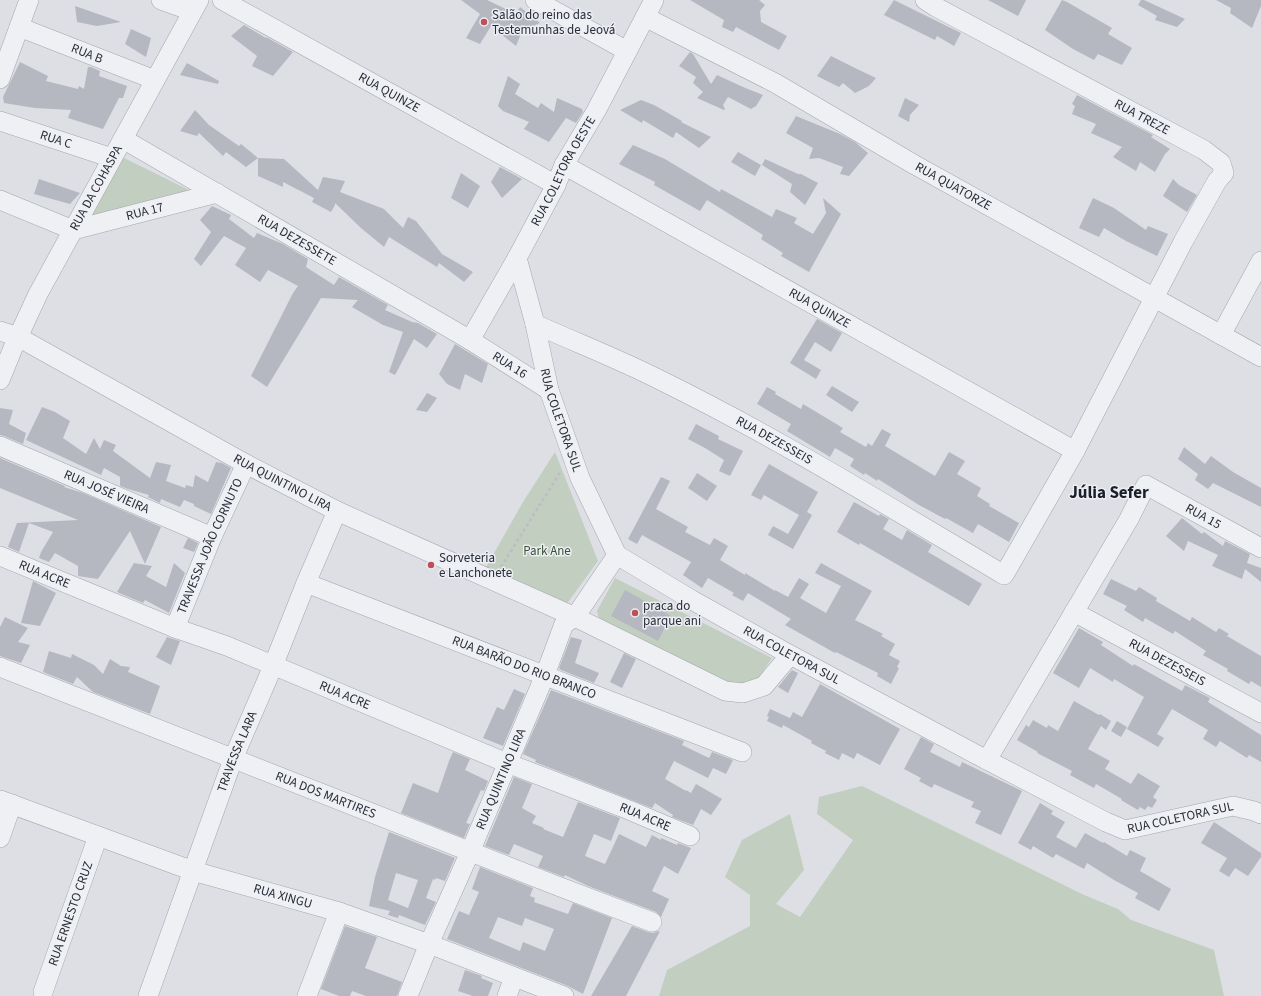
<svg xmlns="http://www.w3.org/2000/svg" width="1261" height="996" viewBox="0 0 1261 996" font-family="'Source Sans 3',sans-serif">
	<rect width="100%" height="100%" fill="#dddfe5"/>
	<path fill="#c2cebf" d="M120,156L197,194L90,216Z
		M555,452L598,561L563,609L485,569L523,502Z
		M615,578L772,658L760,676L748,687H731L600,622L597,611Z
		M862,786L1084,895L1118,909L1131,920L1214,950L1224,996H659L667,970L750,926V895L725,877L742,840L790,814L804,870L776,904L800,917L853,840L817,814L819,797Z"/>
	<path fill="#b5b8c1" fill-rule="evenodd" d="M461,0H487L516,14L520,7L540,23L522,31L516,46L491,26L480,44L466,38L480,14Z
		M690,0H759L765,5L760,11L761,22L787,36L779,50L736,27L733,32L722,27L724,20Z
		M894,0L961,33L954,46L937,36L935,40L884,15Z
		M988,0H1026L1018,16Z
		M1062,0L1067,2L1112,28L1108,34L1132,48L1122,65L1098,54L1094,60L1073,49L1045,30Z
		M1141,0H1144L1185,19L1177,27L1155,20L1157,16L1138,5Z
		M1216,0H1261V6L1252,28L1230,13L1231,8Z
		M75,6L121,22L97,26L77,22Z
		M244,25L266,38V37L293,52L273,76L252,66L257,56L231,36Z
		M131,29L151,38L146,57L125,44Z
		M690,52L693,54L711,84L717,75L743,87L763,95L756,106L751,109L728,97L723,105L725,109L724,110L697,98L703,92L693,83L696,77L679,66Z
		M831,56L857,69L876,78L869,86L855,93L843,83L839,87L817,76Z
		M20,62L48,76L46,81L78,89L79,86L84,89L88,67H91L100,71L99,76L127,86L123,98H119L103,129L68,118L71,110L35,108L4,103L3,97Z
		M187,63L219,81L218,84L180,75Z
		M508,76L520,84L515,94L538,108L541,103L554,112L557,98L582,109L583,112L576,123L566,118L549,142L524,129L529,122L503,111L498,106Z
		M1077,95L1153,135L1151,137L1170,149L1165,154L1155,172L1140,162L1136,171L1113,157L1122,147L1091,133L1096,124L1072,114L1075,106L1072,104Z
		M905,98L919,105L910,115L909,122L898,116Z
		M641,100L654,105L682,121L681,122L711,137L699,148L676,132L673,138L643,120L642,123L620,110Z
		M195,110L209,125L239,146L241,144L258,158L246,167L226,152L223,156L199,133L197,136L180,131Z
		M796,116L840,134L855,142L868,153L849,176L840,174L843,167L819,158L809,159L813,148L786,133Z
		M633,145L665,159L720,192L721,189L772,217L776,209L797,218L794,223L813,234L826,213L823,198L841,214L809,272L781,256L783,253L761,239L763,235L707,200L700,211L654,185L655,182L619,164Z
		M738,152L761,165L755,176L731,162Z
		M258,158L284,159L318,190L323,177L345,181L340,192L384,209L403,228L408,217L416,221L442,254L473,272L464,282L439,263L437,267L389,237L384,247L361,228L335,203V205L331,212L312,202L314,198L283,182V187L258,176Z
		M765,159L798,174H801L818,183L805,205L790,192L792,184L762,165Z
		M500,167L522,179L502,198L491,182Z
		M461,173L480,186L468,208L451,198Z
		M39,179L80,193L70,204L34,194Z
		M1173,179L1179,185L1197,195L1187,212L1163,196Z
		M1093,198L1114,208L1146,230L1148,226L1168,234L1157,256L1126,241L1104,228L1099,237L1079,228Z
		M212,206L231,215L229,219L254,238L257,233L283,244L308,259L306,267L334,285L339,277L388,305L385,310L412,322L418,323L437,334L427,348L414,339L395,375L389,372L403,332L383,325L352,307L358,300L321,298L267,387L251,376L293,293L298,286L268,270L260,282L235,265L246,248L224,236L201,266L194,259L211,232L200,220Z
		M817,319L842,333L831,352L815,342L804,360L821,370L816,379L790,363Z
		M455,344L488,364L482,383L465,374L460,390L447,384L439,374Z
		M832,386L859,402L852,412L826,395Z
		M767,387L776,392L775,394L801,409L803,404L843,428L840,432L866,447L868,443L872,446L882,429L891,434L885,446L935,476L949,452L965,461L957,474L981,488L977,496L990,504L989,506L1019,523L1009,542L978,524L973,533L946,518L945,519L919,505L878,479L877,481L865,473L864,475L850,466L854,459L835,448L830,457L787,431L791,424L757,404Z
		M427,393L437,398L427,412L416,410Z
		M42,407L55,412L70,421L63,438L86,454L94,438L100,449L104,440L116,445L113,451L150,478L156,462L171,465L166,481L185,488L186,485L193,487L195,475L208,482L216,462L222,463L231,468L211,514L194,506V504L184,500L180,507L161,499L160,503L148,497L149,495L128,489L120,486V477L104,468L101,475L26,440Z
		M0,408L13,410L9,424L26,433L23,444L4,436L0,435Z
		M696,424L719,436L718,439L743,451L730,476L719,471L724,460L705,448L688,439Z
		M1184,447L1205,464L1211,456L1233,472L1261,488V507L1213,483L1208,489L1195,480L1198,474L1178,459Z
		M0,458L65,486L64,487L83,493L161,527L145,564L130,531L98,579L78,576V566L55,553L49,562L39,558L41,552L53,532L29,523L19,552L8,547L17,523L78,520L0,488Z
		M769,464L818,492L807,512L812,515L793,549L768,535L773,526L788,534L799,515L764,495L761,500L751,495Z
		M697,473L717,486L707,501L688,488Z
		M661,477L670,481L656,509L688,527L685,532L710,545L714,538L728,546L720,560L745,575V573L775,591V590L788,597L799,578L809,584L800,598L826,613L841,586L815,573L821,563L872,591L855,620L883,634L881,636L895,644L889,655L900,661L897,667L899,668L891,684L877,676L878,673L836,652L835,653L785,625L791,619L748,593L743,601L732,595L734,593L708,578L702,588L683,575L691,562L642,535L637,544L628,539Z
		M854,502L879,516L880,514L889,519L883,529L902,540L907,530L932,545L928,552L982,584L969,606L860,543L859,545L837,532Z
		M1182,518L1202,534L1204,532L1223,546L1225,541L1250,554L1247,563L1261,568V582L1245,569L1242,579L1212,566L1218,555L1188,541L1184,551L1166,536Z
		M188,538L198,543L194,552L183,548Z
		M134,563L152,566L146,576L166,587L174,563L185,573L169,613L145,600L143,603L117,592Z
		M1111,579L1136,591L1139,587L1157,598L1156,601L1190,621L1192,617L1216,632L1219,628L1229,634L1227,636L1261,656V687L1251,681L1249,684L1227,671L1228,669L1203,655L1206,651L1175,631L1173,634L1145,618L1143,622L1124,610L1127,606L1103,594Z
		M33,581L56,593L40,626L21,623Z
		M625,590L671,616L658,641L611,616Z
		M5,617L28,628L18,642L30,645L21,663L0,656V627Z
		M1079,628L1103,642L1101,645L1133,666L1134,664L1182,691L1185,685L1210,698L1208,702L1261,735V762L1249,755L1247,758L1220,741L1216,747L1203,739L1208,730L1172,709L1157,734L1164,738L1158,747L1127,729L1144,697L1114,679L1113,682L1090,668L1079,688L1053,673Z
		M167,637L180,641L171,665L156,657Z
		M571,637L582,640L575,663L599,673L594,683L561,670L559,668Z
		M49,651L71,658L72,654L94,665L103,674L110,659L121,666L130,667L128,672L160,686L150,714L93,692L77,677L73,684L43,672Z
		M624,653L636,659L622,688L610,682Z
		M792,670L798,673L788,693L778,687Z
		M820,684L900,729L880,765L857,753L854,759L842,753L839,760L825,753L826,751L811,743L812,741L783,725L782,728L767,721L769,717L767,716L770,709L790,718L793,712L802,717Z
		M514,689L525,694L503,746L483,738L497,707L504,710Z
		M551,690L684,741L682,745L709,758L712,752L733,760L726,774L713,768L708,778L674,761L665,779L686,791V790L691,793L696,784L722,799L711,815L701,809L693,825L672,817L673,815L655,803L652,808L535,762L536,760L523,754Z
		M1074,701L1099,715L1100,714L1111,721L1106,730L1101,726L1088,749L1110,761L1105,769L1131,784L1138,773L1160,786L1153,797L1157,800L1152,808L1148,806L1145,810L1140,807L1138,810L1121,800L1122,799L1096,784L1094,788L1070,775L1072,771L1037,753L1038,752L1017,740L1026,725L1029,727L1033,720L1047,728L1048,725L1058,731Z
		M1117,721L1127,727L1121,737L1111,731Z
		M921,737L934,744L930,752L960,767L962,762L1022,791L1001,835L975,823L981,811L971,807L974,802L934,784L932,788L919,781L921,778L904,769Z
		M453,752L470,759L465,770L488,781L484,791L481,790L466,823L470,824L464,838L401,813L413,783L438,793L449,761Z
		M514,777L532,784L522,808L536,816L532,823L544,828L543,829L563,837L578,802L620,818L611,841L594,834L585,856L605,864L619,834L646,847L652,835L661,840V838L677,845L678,843L691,848L678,874L664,866L652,891L669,899L661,917L656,912L588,886L565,875L564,877L538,867L543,856L514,844L509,855L485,846Z
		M1040,803L1053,811L1051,814L1065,822L1056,837L1076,848L1085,833L1103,843L1104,842L1127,856L1130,850L1146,858L1140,871L1171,889L1159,911L1135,898L1138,893L1114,880L1087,863L1084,869L1056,854L1053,858L1033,846L1031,850L1018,843Z
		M1214,822L1261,853V857L1248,876L1235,868L1229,877L1219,871L1227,858L1201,843Z
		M389,832L455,858L445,881L436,878L435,880L433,879L426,898L436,902L425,925L399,915L398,918L388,915L390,911L369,906L375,877ZM396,873L418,880L408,908L388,900Z
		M480,867L533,888L530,896L535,898L534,902L568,914L573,903L612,918L583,994L568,986L447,939L459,911L469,915L479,892L472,889ZM498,917L522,926L525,918L554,929L545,951L523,942L520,951L489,938Z
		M345,926L377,937L365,968L402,982L397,996H366L352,991L350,996H339L321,989Z
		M632,926L648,932L653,933L659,931H660L626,996H591Z
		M465,970L482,976L481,978L493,983L488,996H473L458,991Z"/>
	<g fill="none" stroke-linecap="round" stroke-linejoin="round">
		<g stroke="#a3a6ae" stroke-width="20">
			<g id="minor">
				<path d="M161,0L192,11"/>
				<path id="s1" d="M222,0L556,185"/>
				<path d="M535,0L627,51"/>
				<path id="s2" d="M645,17L775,83L915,165L1261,357"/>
				<path id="s3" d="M19,27L155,80"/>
				<path d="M0,79L29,0"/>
				<path id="s4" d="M0,121L112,158"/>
				<path id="s5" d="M123,139L470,340L549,390"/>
				<path id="s6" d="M564,165L1075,451"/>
				<path id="s7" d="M0,200L73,230L217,193"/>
				<path id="s8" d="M517,258L535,324L549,390L580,478L617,555L692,600L785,652L981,757L1106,822L1125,830L1233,806L1254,811L1261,814"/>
				<path id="s9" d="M535,324C577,343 621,360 662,381C780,439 891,508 1004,575L1075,451L1183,242L1217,181L1224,173L1221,163L1204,150L936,7L925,0"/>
				<path id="s10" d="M0,331L18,337L246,464L337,511L575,617L725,691L743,693L764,686L790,655"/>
				<path d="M1221,335L1261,261"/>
				<path id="s11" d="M470,340L517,258L556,185L564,165L596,111L654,0"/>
				<path id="s12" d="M0,380L13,348L38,294L199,0"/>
				<path id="s13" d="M0,446L212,537"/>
				<path id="s14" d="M0,556L175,628L227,646L507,763L629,810L690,836"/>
				<path id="s15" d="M306,583L742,752"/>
				<path id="s16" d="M1074,612L1261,713"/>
				<path id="s17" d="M175,628L212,537L246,464"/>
				<path id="s18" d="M0,667L555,885L652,922"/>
				<path id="s19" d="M987,760L1129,519L1146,485L1261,548"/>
				<path id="s20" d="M0,800L193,871L339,912L429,944L564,996"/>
				<path d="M0,838L12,804"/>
				<path id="s21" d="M43,992L98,836"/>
				<path id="s22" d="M148,996L233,759L273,666L306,583L337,511"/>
				<path d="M307,996L339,912"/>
				<path id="s23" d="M408,996L429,944L470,852L545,675L564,624L575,617L617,555"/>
				<path d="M507,996L514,977"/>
			</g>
		</g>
		<path stroke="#bbbdc3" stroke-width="2.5" stroke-dasharray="3 3" stroke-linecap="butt" d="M501,567L561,471"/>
		<use href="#minor" stroke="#eff0f4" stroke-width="19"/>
	</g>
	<g fill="#bd4f57" stroke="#eceef3" stroke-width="1.5">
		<circle cx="484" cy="22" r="4"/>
		<circle cx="431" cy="565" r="4"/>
		<circle cx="635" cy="613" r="4"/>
	</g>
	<g text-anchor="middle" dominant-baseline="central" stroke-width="3" stroke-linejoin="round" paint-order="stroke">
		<g font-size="13" fill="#282d39" stroke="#eceef3" text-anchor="start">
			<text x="492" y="15">Salão do reino das<tspan x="492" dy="15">Testemunhas de Jeová</tspan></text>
			<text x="439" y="558">Sorveteria<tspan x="439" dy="15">e Lanchonete</tspan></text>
			<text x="643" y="606">praca do<tspan x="643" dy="15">parque ani</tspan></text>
		</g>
		<g font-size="13" fill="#282d39" stroke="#eceef3">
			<text stroke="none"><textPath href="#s3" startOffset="73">RUA B</textPath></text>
			<text stroke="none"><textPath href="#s1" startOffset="191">RUA QUINZE</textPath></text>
			<text transform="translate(1142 117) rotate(28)">RUA TREZE</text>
			<text stroke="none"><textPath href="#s4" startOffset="59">RUA C</textPath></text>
			<text stroke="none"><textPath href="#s11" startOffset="193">RUA COLETORA OESTE</textPath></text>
			<text stroke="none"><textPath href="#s2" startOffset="352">RUA QUATORZE</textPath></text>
			<text stroke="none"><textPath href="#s12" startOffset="215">RUA DA COHASPA</textPath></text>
			<text stroke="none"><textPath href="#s7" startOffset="153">RUA 17</textPath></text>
			<text stroke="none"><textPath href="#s5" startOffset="201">RUA DEZESSETE</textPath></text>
			<text stroke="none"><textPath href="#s6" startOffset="293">RUA QUINZE</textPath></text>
			<text stroke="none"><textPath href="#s5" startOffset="448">RUA 16</textPath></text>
			<text stroke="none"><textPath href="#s8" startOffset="168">RUA COLETORA SUL</textPath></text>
			<text stroke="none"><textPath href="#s9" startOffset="266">RUA DEZESSEIS</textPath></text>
			<text stroke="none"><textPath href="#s10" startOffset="321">RUA QUINTINO LIRA</textPath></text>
			<text stroke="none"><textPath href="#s13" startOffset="116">RUA JOSÉ VIEIRA</textPath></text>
			<text stroke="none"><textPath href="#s19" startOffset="383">RUA 15</textPath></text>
			<text stroke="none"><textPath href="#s17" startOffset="89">TRAVESSA JOÃO CORNUTO</textPath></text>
			<text stroke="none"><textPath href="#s14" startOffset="48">RUA ACRE</textPath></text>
			<text stroke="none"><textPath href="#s8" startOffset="516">RUA COLETORA SUL</textPath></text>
			<text stroke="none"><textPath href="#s16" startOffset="106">RUA DEZESSEIS</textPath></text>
			<text stroke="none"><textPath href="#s15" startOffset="234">RUA BARÃO DO RIO BRANCO</textPath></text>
			<text stroke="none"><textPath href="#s14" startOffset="372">RUA ACRE</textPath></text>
			<text stroke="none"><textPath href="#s22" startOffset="260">TRAVESSA LARA</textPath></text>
			<text stroke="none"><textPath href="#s23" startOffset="236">RUA QUINTINO LIRA</textPath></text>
			<text stroke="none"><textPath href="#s18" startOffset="350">RUA DOS MARTIRES</textPath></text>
			<text stroke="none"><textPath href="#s8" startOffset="949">RUA COLETORA SUL</textPath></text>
			<text stroke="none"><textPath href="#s14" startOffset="696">RUA ACRE</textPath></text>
			<text stroke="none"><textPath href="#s20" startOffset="299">RUA XINGU</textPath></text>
			<text stroke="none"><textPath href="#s21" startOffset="83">RUA ERNESTO CRUZ</textPath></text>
		</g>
		<g font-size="13" fill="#3a5337" stroke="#eceef3">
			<text x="547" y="551">Park Ane</text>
		</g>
		<g font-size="17" font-weight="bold" fill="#1a1f2a" stroke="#eceef3">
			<text x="1109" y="493">Júlia Sefer</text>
		</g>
	</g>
</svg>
